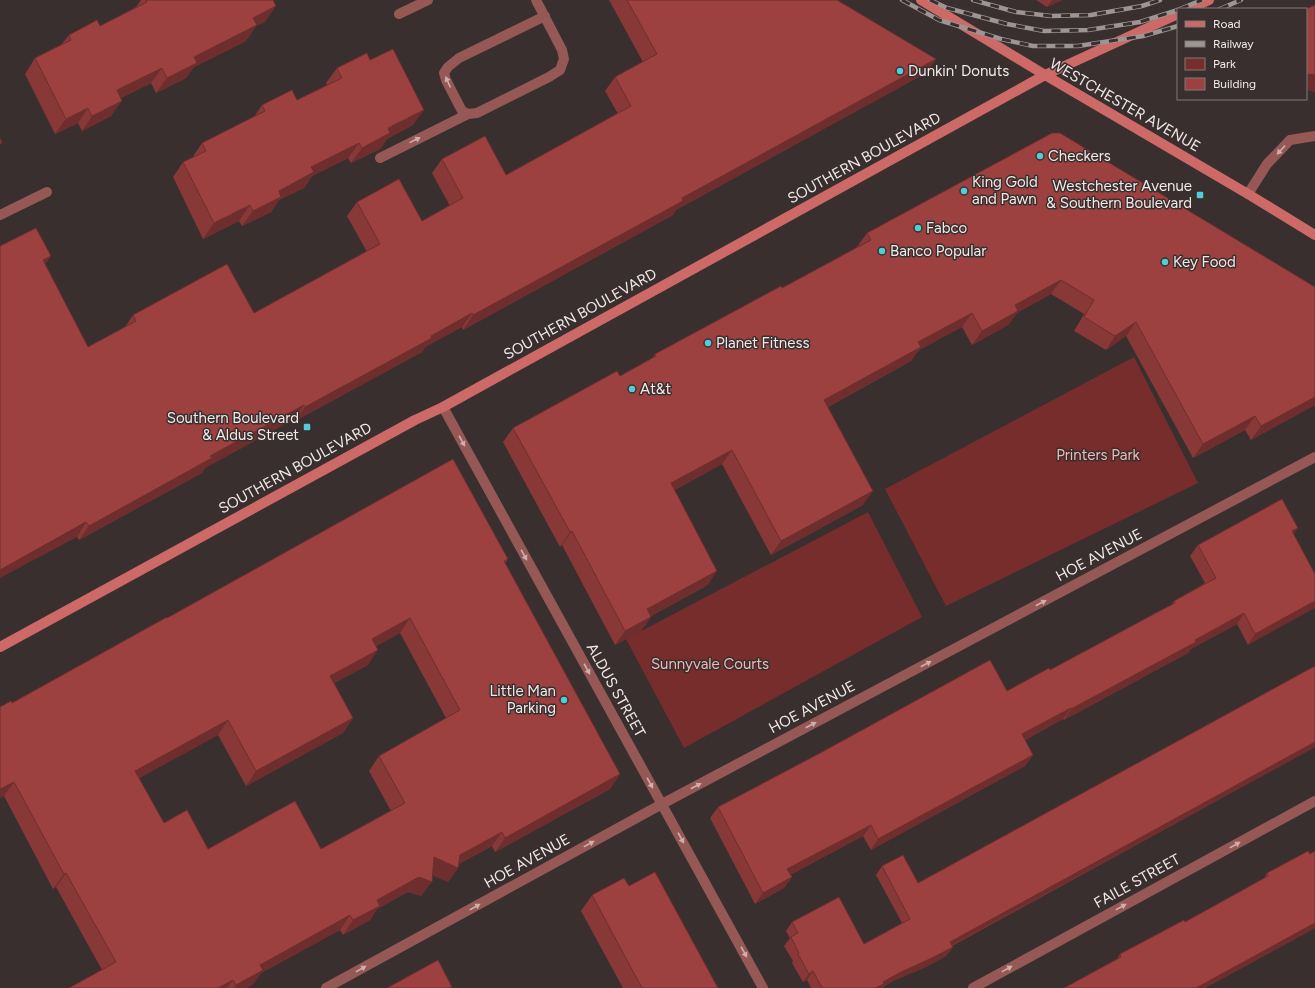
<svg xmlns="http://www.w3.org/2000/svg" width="1315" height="988" viewBox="0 0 1315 988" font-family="Figtree,sans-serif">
	<rect width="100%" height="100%" fill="#392f2e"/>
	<path fill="#762d2c" d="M1134,357L1198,483L946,606L885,489Z
		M868,512L922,617L684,748L626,639Z"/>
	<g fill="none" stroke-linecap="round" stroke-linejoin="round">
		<path stroke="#965855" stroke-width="10" d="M468,114L462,111L446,80L444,73L448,67L459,58L545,16
			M380,158L468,114L477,113L549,77L560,70L564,59L562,50L536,0"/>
		<path stroke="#965855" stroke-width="10" d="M399,14L428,0
			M1248,194L1267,164L1290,140L1315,136
			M0,215L47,192
			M443,407L763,988
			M326,988L662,804L1315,457
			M973,988L1315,801"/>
		<path stroke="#cd6a67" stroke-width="10" d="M921,0L1045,75L1248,194L1315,235
			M1190,9L1209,0
			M0,647L415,420L443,407L1045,75L1178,14"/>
		<g stroke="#9d9594" stroke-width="4.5">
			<path id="rail" d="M902,0L939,20L1001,39L1033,46H1078L1143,36L1178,26
				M930,0L947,8L1007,24L1044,31L1088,30L1140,22L1178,10
				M973,0L1016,12L1051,16L1091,15L1142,6L1160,0
				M1180,9L1202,0
				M1220,9L1241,0"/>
		</g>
		<use href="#rail" stroke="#392f2e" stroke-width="3" stroke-dasharray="9" stroke-linecap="butt"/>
	</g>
	<path fill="#873837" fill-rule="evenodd" d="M141,0H273L265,22L256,26L246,41L194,67L186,78L156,93L151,83L121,98L111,116L82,131L78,123L55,134L25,74L35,58L61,45L69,35L100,26L136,7Z
		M609,0H837L936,59L926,73L676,210L673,215L463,330L462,327L425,347L422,352L295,421L294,419L205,468L202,473L79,540L77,537L0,246L51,256L45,264L88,347L125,327L133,315L254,313L367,252L347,216L357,202L422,221L450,206L432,173L442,159L506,175L618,114L605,91L615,77L643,62Z
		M1036,0H1062L1047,7Z
		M370,60L413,125L387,139L380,149L351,163L348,158L312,176L304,188L279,200L271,212L242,226L239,221L203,239L173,177L183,162L192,158L202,143L254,117L262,105L297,100L327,85L326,83L337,68Z
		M1052,133L1315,405L1251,440L1245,430L1193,458L1126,336L1106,350L1074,331L1084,314L1051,294L1017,313L1008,325L972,345L962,327L919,350L911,361L828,407L863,505L771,555L722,464L674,490L708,585L651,616V617L641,631L615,645L562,545L560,547L503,442L513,428L620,376L652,359L655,354L782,288L857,247L867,233Z
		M1293,534L1315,574L1248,645L1237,624L1191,649L1188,653L1064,720L1063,719L1025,740L1033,755L1025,766L871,850L863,836L790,875L792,877L784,888L755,904L710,818L718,807L1007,691L1050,670L1171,605L1174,601L1205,583L1190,556L1198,545Z
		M508,559L505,563L620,774L610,789L495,852L492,846L459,864L458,868L448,882L432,875L421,896L408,892L377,909L370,920L343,935L340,930L261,973L253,984L247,988H69L102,970L56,887L53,889L4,796L0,798V707L12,703L167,618ZM400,633L446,718L379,756L369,771L391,811L321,849H208L164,823L139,778L218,735L246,786L343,733L353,718L334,683L368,665L376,646Z
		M1315,666V747L952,946L953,947L946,956L926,967L895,980L881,988H811L807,980L803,982L792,963L793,961L784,946L790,938L786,931L792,922L864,944L902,923L876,875L882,866L918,883Z
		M1310,854L1315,928L1205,988H1064L1117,959L1120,954L1185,922L1263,880L1267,873Z
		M629,886L718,988H623L581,911L592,895Z"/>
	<path fill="#6e2e2d" d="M1052,0H1062L1047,7Z
		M276,6L265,22L256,26L246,41L194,67L186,78L156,93L167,78L194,57L253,18Z
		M936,59L926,73L676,210L673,215L463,330L473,315L682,198Z
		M162,68L151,83L106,105L117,90Z
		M1306,74L1315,75V92L1306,90Z
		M122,101L111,116L82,131L92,116Z
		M88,108L78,123L55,134L66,119Z
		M424,110L413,125L387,139L380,149L351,163L362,148L388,128Z
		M359,143L348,158L312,176L304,188L279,200L271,212L242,226L253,211L279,191L311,167Z
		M250,205L239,221L203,239L214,223Z
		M51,256L41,271L43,260Z
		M1061,280L1051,294L1017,313L1008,325L972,345L982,331L1015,305Z
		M472,313L462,327L425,347L422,352L295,421L305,407L431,336Z
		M972,313L962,327L919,350L911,361L814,414L824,400L918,342Z
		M1136,322L1126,336L1106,350L1115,336Z
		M1315,397V405L1251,440L1261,426Z
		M304,405L294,419L205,468L202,473L79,540L89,526L210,456Z
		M1255,416L1245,430L1193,458L1203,444Z
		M732,450L722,464L661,498L671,483Z
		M873,491L863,505L771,555L781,541Z
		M86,522L77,537L0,578V570Z
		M1298,528L1290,539L1292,531Z
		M572,531L562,545L560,547L570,532Z
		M717,571L708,585L637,623L647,609Z
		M1315,601V608L1248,645L1255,634Z
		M1244,613L1237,624L1191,649L1188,653L1064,720L1071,709L1195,640Z
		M651,617L641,631L615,645L625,631Z
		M410,618L400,633L362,654L372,639Z
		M378,650L368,665L320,691L330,676Z
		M1071,708L1063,719L1014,745L1022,734Z
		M353,718L343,733L246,786L256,771Z
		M228,720L218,735L125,786L135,771Z
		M1315,742V747L943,950L950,942Z
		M1033,755L1025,766L871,850L878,839Z
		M620,774L610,789L495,852L505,838Z
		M14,782L4,796L0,798V789Z
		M871,825L863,836L780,880L787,869Z
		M502,832L492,846L455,866L458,868L448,882L424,872L434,857L460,855Z
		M66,873L56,887L53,889L64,874Z
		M419,877L432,882L421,896L408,892L377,909L370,920L343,935L353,920L377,900Z
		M792,877L784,888L755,904L763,893Z
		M350,915L340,930L261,973L253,984L247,988H234L236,985L260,965Z
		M1315,923V928L1205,988H1196Z
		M953,947L946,956L926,967L895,980L881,988H875L883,982L901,972Z
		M813,971L807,980L803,982L809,974Z
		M233,980L227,988H218Z"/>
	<path fill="#9d4140" stroke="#6e2e2d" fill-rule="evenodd" d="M146,0H273L276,6L253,18L257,25L194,57L197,63L167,78L162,68L117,90L122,101L92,116L88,108L66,119L35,58L71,40L69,35L97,20L100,26L147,2Z
		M627,0H837L936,59L682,198L683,201L473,315L472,313L431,336L432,338L305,407L304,405L210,456L212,458L89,526L86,522L0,570V246L36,228L51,256L43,260L88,347L136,321L133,315L227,264L254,313L380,244L357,202L399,179L422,221L463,198L442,159L485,136L506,175L631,106L615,77L657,54Z
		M1315,5V75L1306,74V9Z
		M393,49L424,110L388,128L390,133L362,148L359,143L311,167L314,172L279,191L281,197L253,211L250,205L214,223L183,162L206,151L202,143L265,111L262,105L292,90L297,100L342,78L337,68L367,53L370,60Z
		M1052,133H1060L1315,287V397L1261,426L1255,416L1203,444L1136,322L1115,336L1084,317L1094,300L1061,280L1015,305L1018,311L982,331L972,313L918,342L921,347L824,400L873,491L781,541L732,450L671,483L717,571L647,609L651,617L625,631L572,531L570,532L513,428L617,371L620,376L656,356L655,354L781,286L782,288L871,240L867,233Z
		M0,138L2,143L0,144Z
		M453,459L508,559L504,561L620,774L505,838L502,832L460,855L458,868L434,857L432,882L419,877L377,900L380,906L353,920L350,915L260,965L263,970L236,985L233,980L218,988H69L116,962L66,873L64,874L14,782L0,789V707L11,701L12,703L167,617V618ZM410,618L460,710L379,756L405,803L321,849L295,801L208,849L187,810L164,823L135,771L228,720L256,771L353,718L330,676L378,650L372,639Z
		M1282,499L1298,528L1292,531L1315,574V601L1255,634L1244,613L1195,640L1196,642L1071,709V708L1022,734L1033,755L878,839L871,825L787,869L792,877L763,893L718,807L822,752L990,660L1007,691L1049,668L1050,670L1154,614L1175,603L1174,601L1216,578L1198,545Z
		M1315,666V742L950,942L953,947L932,958L901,972L883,982L884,984L875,988H822L813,971L809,974L798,954L799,953L791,937L798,933L792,922L839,897L864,944L910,919L882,866L903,855L918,883Z
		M1308,851L1310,854L1315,851V923L1196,988H1064L1121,957L1120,954L1184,920L1185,922L1268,876L1267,873Z
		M655,872L718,988H642L592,895L624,878L629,886Z
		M438,960L452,987L449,988H387Z"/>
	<defs><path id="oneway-solid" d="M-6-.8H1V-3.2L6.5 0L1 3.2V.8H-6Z"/></defs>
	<g fill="#ccafae">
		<use href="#oneway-solid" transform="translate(448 82) rotate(-114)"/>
		<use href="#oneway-solid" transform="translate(415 140) rotate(-26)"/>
		<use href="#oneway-solid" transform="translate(1281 150) rotate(133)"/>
		<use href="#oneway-solid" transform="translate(462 441) rotate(61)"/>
		<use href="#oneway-solid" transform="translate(524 555) rotate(61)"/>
		<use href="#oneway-solid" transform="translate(1041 603) rotate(-28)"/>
		<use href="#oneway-solid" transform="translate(926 664) rotate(-28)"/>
		<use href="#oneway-solid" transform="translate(587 669) rotate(61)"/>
		<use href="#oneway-solid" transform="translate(811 725) rotate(-28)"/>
		<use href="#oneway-solid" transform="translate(650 783) rotate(61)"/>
		<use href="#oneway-solid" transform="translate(696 786) rotate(-28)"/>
		<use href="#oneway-solid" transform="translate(681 838) rotate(61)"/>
		<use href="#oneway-solid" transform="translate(589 844) rotate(-29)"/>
		<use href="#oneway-solid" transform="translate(1235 845) rotate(-29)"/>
		<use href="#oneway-solid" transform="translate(475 907) rotate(-29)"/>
		<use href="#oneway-solid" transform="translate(1121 907) rotate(-29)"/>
		<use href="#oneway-solid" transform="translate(744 952) rotate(61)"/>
		<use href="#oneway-solid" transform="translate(361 969) rotate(-29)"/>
		<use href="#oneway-solid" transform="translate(1007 969) rotate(-29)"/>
	</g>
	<g fill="#52ccd6" stroke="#392f2e" stroke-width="1.5">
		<circle cx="900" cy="71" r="4"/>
		<circle cx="1040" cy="156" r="4"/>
		<circle cx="964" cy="191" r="4"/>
		<rect x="1196" y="191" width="8" height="8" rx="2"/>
		<circle cx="918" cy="228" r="4"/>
		<circle cx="882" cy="251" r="4"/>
		<circle cx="1165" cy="262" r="4"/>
		<circle cx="708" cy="343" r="4"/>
		<circle cx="632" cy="389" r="4"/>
		<rect x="303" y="423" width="8" height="8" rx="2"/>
		<circle cx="564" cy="700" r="4"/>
	</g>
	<g text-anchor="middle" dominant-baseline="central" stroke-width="3" stroke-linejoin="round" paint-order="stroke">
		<g font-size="15" fill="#f0e9e9" stroke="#392f2e" text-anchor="start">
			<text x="908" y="71">Dunkin' Donuts</text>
			<text x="1048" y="156">Checkers</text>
			<text x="972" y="182">King Gold<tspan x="972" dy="17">and Pawn</tspan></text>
			<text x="1192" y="186" text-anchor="end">Westchester Avenue<tspan x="1192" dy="17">&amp; Southern Boulevard</tspan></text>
			<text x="926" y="228">Fabco</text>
			<text x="890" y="251">Banco Popular</text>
			<text x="1173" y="262">Key Food</text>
			<text x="716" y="343">Planet Fitness</text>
			<text x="640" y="389">At&amp;t</text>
			<text x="299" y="418" text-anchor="end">Southern Boulevard<tspan x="299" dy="17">&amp; Aldus Street</tspan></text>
			<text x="556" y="691" text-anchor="end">Little Man<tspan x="556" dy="17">Parking</tspan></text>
		</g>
		<g font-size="15" fill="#f0e9e9" stroke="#392f2e">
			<text transform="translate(1125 105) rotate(30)">WESTCHESTER AVENUE</text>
			<text transform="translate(864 158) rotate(-29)">SOUTHERN BOULEVARD</text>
			<text transform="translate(580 314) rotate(-29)">SOUTHERN BOULEVARD</text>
			<text transform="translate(295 468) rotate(-29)">SOUTHERN BOULEVARD</text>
			<text transform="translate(1099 555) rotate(-28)">HOE AVENUE</text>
			<text transform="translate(616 690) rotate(61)">ALDUS STREET</text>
			<text transform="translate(812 707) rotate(-28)">HOE AVENUE</text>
			<text transform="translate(527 861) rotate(-29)">HOE AVENUE</text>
			<text transform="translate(1137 881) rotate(-29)">FAILE STREET</text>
		</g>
		<g font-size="15" fill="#eeb9b5" stroke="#392f2e">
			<text x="1098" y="455">Printers Park</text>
			<text x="710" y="664">Sunnyvale Courts</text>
		</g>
	</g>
	<rect x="1177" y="8" width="130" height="92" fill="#392f2e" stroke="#827979"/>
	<rect x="1185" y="21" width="20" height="6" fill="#cd6a67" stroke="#827979"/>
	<text x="1213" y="28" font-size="12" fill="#f0e9e9">Road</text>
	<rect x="1185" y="41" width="20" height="6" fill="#9d9594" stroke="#827979"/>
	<text x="1213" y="48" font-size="12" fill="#f0e9e9">Railway</text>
	<rect x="1185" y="58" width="20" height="12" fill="#762d2c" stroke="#827979"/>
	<text x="1213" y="68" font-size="12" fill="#f0e9e9">Park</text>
	<rect x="1185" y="78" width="20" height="12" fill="#9d4140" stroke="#827979"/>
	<text x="1213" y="88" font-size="12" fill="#f0e9e9">Building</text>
</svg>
